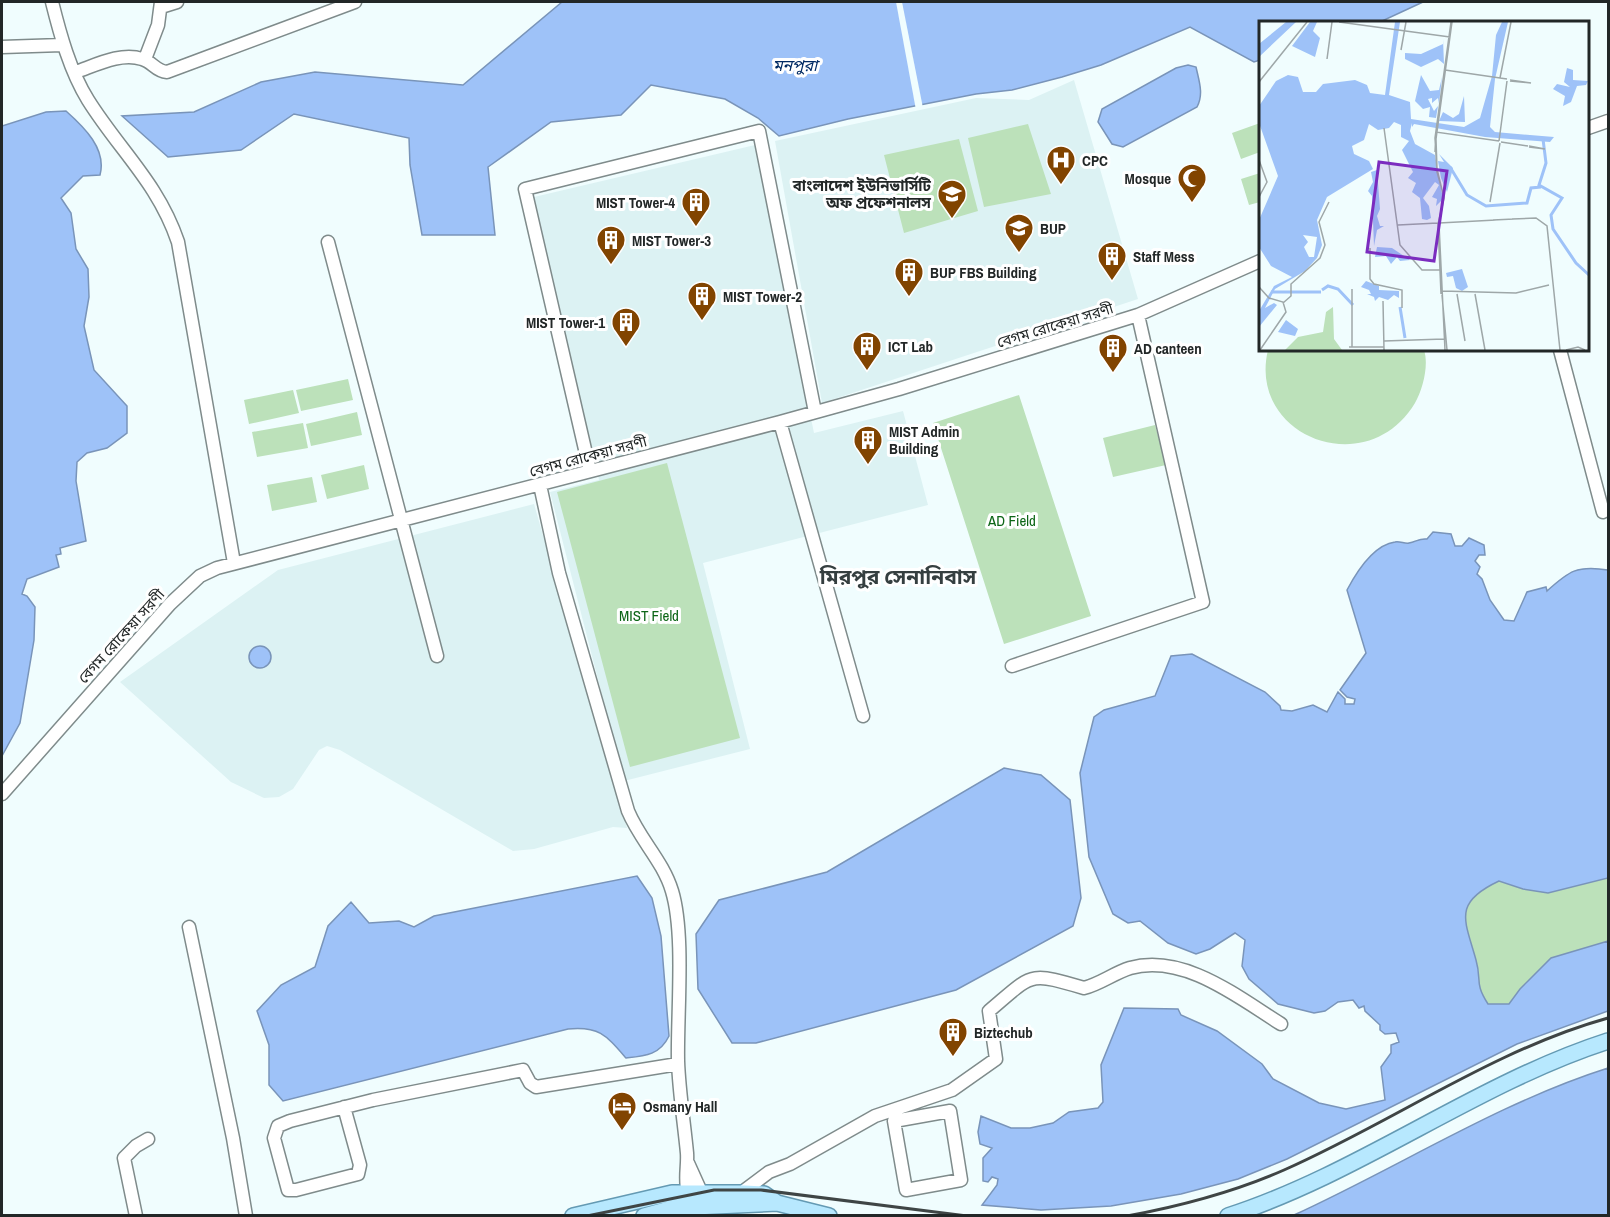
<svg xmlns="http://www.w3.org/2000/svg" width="1610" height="1217" viewBox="0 0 1610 1217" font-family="'Archivo Narrow','Noto Sans Bengali',sans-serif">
	<rect width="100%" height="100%" fill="#f0fdfe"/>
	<path fill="#dcf2f3" d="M1074,80L1138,299L822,403L775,141L976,98L1029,100Z
		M755,145L814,433L903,411L928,505L703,563L750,749L624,781L550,492L599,480L534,197Z
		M534,504L627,828L613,827L534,849L513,851L340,750L327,746L319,750L293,789L279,797L264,798L231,782L120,682L278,570Z"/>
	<path fill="#bce1ba" d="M1260,123V152L1241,159L1232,133Z
		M1028,124L1051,194L984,207L968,138Z
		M959,139L978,211L904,233L884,155Z
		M1260,173V202L1249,205L1241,179Z
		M1268,350H1424C1429,365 1423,389 1415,403C1367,483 1247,436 1268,350Z
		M348,379L353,400L301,411L296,390Z
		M293,390L299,413L249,424L244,400Z
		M1019,395L1091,616L1004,644L933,423Z
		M357,412L362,435L311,446L306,424Z
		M303,423L308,448L257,457L252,432Z
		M1155,425L1166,465L1113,477L1103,438Z
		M667,463L740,738L630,767L557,492Z
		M364,465L369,489L327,499L321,475Z
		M312,477L317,502L272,511L267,485Z
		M1608,878V941L1551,958L1520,989L1509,1004H1488C1474,982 1482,981 1476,960C1465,919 1452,903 1499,881L1523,889Z"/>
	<path fill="#9ec2f8" stroke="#7994b9" stroke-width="1.5" d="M562,2H1423L1380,22H1260V60L1254,62L1190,27L1101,65L1062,77L1012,90L976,94L848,119L779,136L758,118L725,99L651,85L621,115L551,122L488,167L495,235H422L410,165L409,138L294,114L241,150L168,157L122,116L194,112L261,82L315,72L463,85Z
		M1188,65L1196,67C1199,81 1204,94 1197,107L1123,147L1112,144L1098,122L1102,109L1176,68Z
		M66,111C84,127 107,149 100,175L83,176L61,198L71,213L76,249L88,269L89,297L84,326L94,370L127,406V433L107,448L87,453L77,462L76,481L86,541L60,548L61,554L56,555L59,567L27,579L22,594L27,596L35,607L34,640L20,723L2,756V126L46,112Z
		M1433,532L1451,534L1455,546H1462L1469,538L1484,545L1485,555H1479L1475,561L1480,567L1477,574L1482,579L1490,600L1504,620L1514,621L1527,592L1546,587L1547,591C1569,571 1577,565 1608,570V878L1548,893L1523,889L1499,881C1452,903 1465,920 1476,960C1482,981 1474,982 1488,1004H1509L1520,989L1551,958L1608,941V1011L1517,1044L1287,1159L1238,1179L1181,1194L1111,1206L1041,1210L982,1205L997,1185L998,1179L992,1177L988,1182L983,1181V1158L992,1148L980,1144L978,1132L981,1116L1011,1128H1030L1053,1123L1069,1112L1098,1108L1103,1102L1101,1065L1124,1008L1178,1009L1181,1015L1217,1031L1262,1064L1273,1079L1319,1103L1346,1109L1385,1100L1381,1067L1391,1053V1045L1399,1042L1396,1033L1385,1034L1380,1030V1025L1365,1011L1364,1006L1359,1008L1353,1000L1338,1002L1325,1011L1314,1013L1278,1004L1249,979L1242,966L1245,940L1235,933L1210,949L1196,954L1168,943L1140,921L1128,923L1113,914L1089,857L1080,773L1094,717L1104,710L1155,696L1171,656L1192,654L1265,692L1280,706L1281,710L1292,711L1313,705L1327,712L1338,692L1345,699V704H1354L1355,699L1347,697L1340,690L1366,653L1347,590C1356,573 1373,545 1395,542C1400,541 1405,544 1409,543C1416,542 1419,538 1427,539Z
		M249 657a11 11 0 1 1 22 0a11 11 0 1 1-22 0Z
		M1004,768L1041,775L1070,800L1081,898L1073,926L956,990L756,1043H732L698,989L696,934L719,900L827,872Z
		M637,876L652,898L661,936L669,1036C660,1055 645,1056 626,1058C606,1035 599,1026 568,1029L283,1101L269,1085V1045L257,1011L281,985L315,967L328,926L351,902L369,923L399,921L414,927L434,916Z
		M1608,1068V1215H1294C1399,1167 1498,1103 1608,1068Z"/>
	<path fill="#f0fdfe" d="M896,2H902L923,108L916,110Z"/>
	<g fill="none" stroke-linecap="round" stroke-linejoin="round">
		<g stroke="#7f8b8b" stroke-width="15">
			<path id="minor" d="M52,2C60,34 70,71 88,100C120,151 158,183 178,242L234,563
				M161,7L177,2
				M2,47L62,45
				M145,59L158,25L161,2
				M76,72C96,65 121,52 142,59C153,62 155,71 167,72L355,2
				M1588,128L1608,121
				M328,242L437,656
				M1560,350L1603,512
				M780,422L863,716
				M590,471L525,189L759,131L815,412
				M540,485L559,573L628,811C640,840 663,861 672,891C685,934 677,1014 678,1061C679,1091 684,1122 687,1153C688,1167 684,1179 688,1193
				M1012,666L1203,602L1138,315
				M2,794L170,604L200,576L217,568L780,422L899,389L1138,315L1260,261
				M189,927L233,1138L246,1216
				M344,1107L360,1165L358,1174L296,1190H288L274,1138L278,1126L290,1121L373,1100L523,1070L530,1083L536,1087L678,1064
				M950,1111L961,1180L906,1190L894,1121Z
				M688,1163L702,1194
				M741,1193L769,1172L790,1164L875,1116L952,1090L996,1059L989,1011C1033,974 1027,971 1084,988C1100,984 1114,973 1130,968C1184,953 1239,998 1281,1024
				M136,1216L124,1158L136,1146L148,1139"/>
		</g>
		<g stroke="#649ab3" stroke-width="18">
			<path id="major" d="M573,1216L672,1193H744L764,1194L777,1203L829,1216
				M644,1216L673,1208L777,1203
				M1228,1216C1361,1173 1475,1084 1608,1041"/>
		</g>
		<use href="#minor" stroke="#fff" stroke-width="12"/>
		<use href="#major" stroke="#b7e8fe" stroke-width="15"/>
		<path stroke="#3f4545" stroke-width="3" d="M587,1216L714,1190H761L967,1216
			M1127,1216C1181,1206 1234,1192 1284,1170C1393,1122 1493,1050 1608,1018"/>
	</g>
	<defs>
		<g id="hospital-pin" transform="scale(1.5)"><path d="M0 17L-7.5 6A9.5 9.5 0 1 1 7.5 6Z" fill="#814400" stroke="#fff"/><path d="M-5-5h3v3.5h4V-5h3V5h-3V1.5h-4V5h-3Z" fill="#fff"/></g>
		<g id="mosque-pin" transform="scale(1.5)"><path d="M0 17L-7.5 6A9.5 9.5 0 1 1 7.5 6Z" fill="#814400" stroke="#fff"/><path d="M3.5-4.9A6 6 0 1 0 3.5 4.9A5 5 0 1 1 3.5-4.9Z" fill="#fff"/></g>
		<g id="university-pin" transform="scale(1.5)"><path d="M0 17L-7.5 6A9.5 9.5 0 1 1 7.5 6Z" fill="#814400" stroke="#fff"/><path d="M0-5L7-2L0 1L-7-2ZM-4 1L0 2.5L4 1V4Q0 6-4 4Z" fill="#fff"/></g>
		<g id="building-pin" transform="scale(1.5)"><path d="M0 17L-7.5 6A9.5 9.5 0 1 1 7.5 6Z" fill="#814400" stroke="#fff"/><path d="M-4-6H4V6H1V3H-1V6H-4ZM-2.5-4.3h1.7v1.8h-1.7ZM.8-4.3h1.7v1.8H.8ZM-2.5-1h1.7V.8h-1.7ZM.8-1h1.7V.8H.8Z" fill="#fff"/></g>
		<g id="hotel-pin" transform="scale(1.5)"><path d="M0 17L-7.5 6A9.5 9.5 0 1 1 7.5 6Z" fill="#814400" stroke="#fff"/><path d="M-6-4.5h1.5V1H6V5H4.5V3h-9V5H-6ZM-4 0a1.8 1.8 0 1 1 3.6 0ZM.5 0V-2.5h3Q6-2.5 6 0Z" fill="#fff"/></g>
	</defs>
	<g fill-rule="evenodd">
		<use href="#hospital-pin" x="1061" y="160"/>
		<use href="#mosque-pin" x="1192" y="178"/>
		<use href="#university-pin" x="952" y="194"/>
		<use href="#building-pin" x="696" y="202"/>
		<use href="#university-pin" x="1019" y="228"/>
		<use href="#building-pin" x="611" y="240"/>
		<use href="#building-pin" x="1112" y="256"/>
		<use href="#building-pin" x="909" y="272"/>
		<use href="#building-pin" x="702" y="296"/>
		<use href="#building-pin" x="626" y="322"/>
		<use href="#building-pin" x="867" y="346"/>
		<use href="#building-pin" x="1113" y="348"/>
		<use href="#building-pin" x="868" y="440"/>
		<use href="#building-pin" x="953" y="1032"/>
		<use href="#hotel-pin" x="622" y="1106"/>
	</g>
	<g text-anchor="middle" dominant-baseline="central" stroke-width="6" stroke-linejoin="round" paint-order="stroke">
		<g font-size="15" font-weight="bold" fill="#222727" stroke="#fff" text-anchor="start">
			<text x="1082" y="160">CPC</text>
			<text x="1171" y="178" text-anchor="end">Mosque</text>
			<text x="931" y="185" text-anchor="end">বাংলাদেশ ইউনিভার্সিটি<tspan x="931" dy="17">অফ প্রফেশনালস</tspan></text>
			<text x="675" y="202" text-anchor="end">MIST Tower-4</text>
			<text x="1040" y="228">BUP</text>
			<text x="632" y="240">MIST Tower-3</text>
			<text x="1133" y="256">Staff Mess</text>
			<text x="930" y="272">BUP FBS Building</text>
			<text x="723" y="296">MIST Tower-2</text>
			<text x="605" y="322" text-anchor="end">MIST Tower-1</text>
			<text x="888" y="346">ICT Lab</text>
			<text x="1134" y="348">AD canteen</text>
			<text x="889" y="431">MIST Admin<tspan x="889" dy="17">Building</tspan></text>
			<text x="974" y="1032">Biztechub</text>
			<text x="643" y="1106">Osmany Hall</text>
		</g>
		<g font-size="15" fill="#222727" stroke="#fff">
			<text transform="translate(1055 325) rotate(-17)">বেগম রোকেয়া সরণী</text>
			<text transform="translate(588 456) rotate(-15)">বেগম রোকেয়া সরণী</text>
			<text transform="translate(121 636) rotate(-48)">বেগম রোকেয়া সরণী</text>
		</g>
		<g font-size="15" fill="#0d6617" stroke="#fff">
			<text x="1012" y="520">AD Field</text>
			<text x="649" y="615">MIST Field</text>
		</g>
		<g font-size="16" font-style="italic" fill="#002a63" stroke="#fff">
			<text x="795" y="65">মনপুরা</text>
		</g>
		<g font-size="21" font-weight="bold" fill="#353f40" stroke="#fff">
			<text x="898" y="576">মিরপুর সেনানিবাস</text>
		</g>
	</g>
	<g transform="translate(1259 21)">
		<rect width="330" height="330" fill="#f0fdfe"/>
		<path d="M74,286L75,318L83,329H26L39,316L64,311L67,291Z" fill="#bce1ba"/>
		<path d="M27,1H37L0,36V23ZM51,1H58L54,10L61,17L56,36L33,25ZM136,1H141L130,74L151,81L152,98L205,106L221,97L233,55L237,14L243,1H249L236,58L231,106L236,111L295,116L291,121L226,116L155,103L153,106V102L151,110L156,123L176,134L184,178L177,185L178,178L173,176L180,164L176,161L164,177L170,185L172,197L168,199L163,198L161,177L153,171L157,162L149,157L154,151L143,129L150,120L142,116V104L135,101L130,107L119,109L110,103L105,119L93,125L95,133L110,140L114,148L68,176L58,199L63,224L58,237L46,250L16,268L6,287L15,282L18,284L0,306V290L15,265L33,256L12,245L0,226V199L19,155L0,102V85L17,60L29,54L39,56L44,71H57L64,63L96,59L108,64L111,72L126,74ZM44,214L58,216L55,236H50L45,226L49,221ZM184,18L185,43L179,38L162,46L146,38V32L162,33L184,23ZM308,47L314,49V59L329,60L327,64L318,65L312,81L304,85L306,75L294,68L298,63L311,66L305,61ZM162,54L171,70L180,69L183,56L180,83L179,77L173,82V77L169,78L175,90L179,85L177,97L170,96L171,86L164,88L156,80ZM205,75L206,101L180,100L184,91L194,97L200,93ZM180,133L194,147L188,171L182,157L179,140L185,141ZM118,149L121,188L118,195L121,205H125L118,209L115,225L113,175L109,170L114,161L112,151ZM118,226L133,227L151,239L141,240L138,236L132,243L127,235L116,236ZM203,248L209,266L203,270L197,267L194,255L188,256L187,252ZM107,260L120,265V269L140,270V277L135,274L129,279L120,276L116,280L115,276L108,273H112L110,269L102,266ZM27,299L39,308L36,315L19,311Z" fill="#9ec2f8" fill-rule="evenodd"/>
		<path fill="none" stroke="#9ec2f8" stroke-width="3" d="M284,118L287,142L280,164L303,177L292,194L294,208L317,242L330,254M191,146L208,174L227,185L268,182L272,167L282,166M63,269L69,265L79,268L94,284M12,271H62M141,286L146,317"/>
		<path fill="none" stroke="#9ea7a8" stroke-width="1.5" d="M80,1L191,16M142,29L147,1M68,38L73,1M186,49L248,58M241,57L252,1M251,60L272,62L251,59M0,61L48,1M125,107L141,224L163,249H181M240,120L248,60M242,121L269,125M270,126L286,128L270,125M176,131L177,111L240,120M0,139L8,161L0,176M231,181L241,122M253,198L277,197L288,205L301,329M234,199L255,198M180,202L237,199M139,204L179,202M111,227V258L115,263L143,269V287M0,266L10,277L24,281L27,291L1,329M93,268V326M183,270L257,272L290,264M182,273L179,203L185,177L178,148L177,118L193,1M198,273L206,320M216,273L226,329M183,274L188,329M124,280L125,329M24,282L32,275V263L61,237L66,224L60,201L70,181M125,320L185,318M90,326H125M186,329L180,203L185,176L178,151L176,117L192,1M307,329L319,326L326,329"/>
		<path fill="#7b2cbf" fill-opacity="0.15" stroke="#7b2cbf" stroke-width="3" d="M120,141L188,150L175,240L108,231Z"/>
		<rect width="330" height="330" fill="none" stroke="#222727" stroke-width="3"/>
	</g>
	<rect width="1610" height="1217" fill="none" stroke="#222727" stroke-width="6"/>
</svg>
